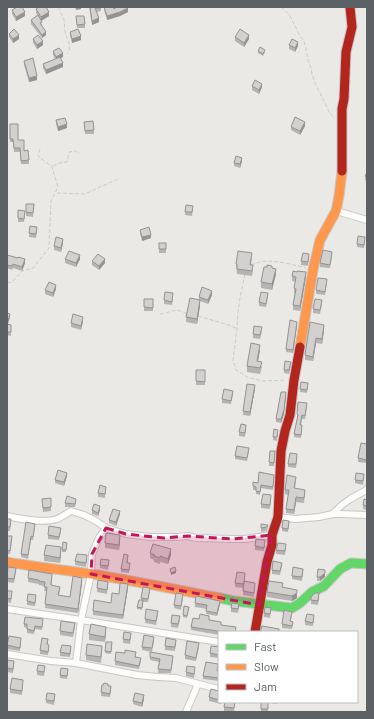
<svg xmlns="http://www.w3.org/2000/svg" width="374" height="719" viewBox="0 0 374 719" font-family="Barlow,sans-serif">
	<rect width="100%" height="100%" fill="#ebe9e6"/>
	<g fill="none" stroke-linecap="round" stroke-linejoin="round">
		<g stroke="#c7c7c7" stroke-width="8">
			<path id="street" d="M336,211L367,220
				M333,514C342,503 353,497 365,491L367,489
				M7,516C20,519 44,523 57,519C62,517 66,514 71,511L84,515L96,521L106,528L126,534L150,537H177L188,536L196,538L232,539H245L272,535
				M278,517L295,519L319,517L333,514H340L367,515
				M106,528L99,538L92,554L91,574L81,620L76,663L137,675L158,677L176,678L218,689
				M7,609L81,620L219,642
				M7,654L51,661L76,663
				M186,712L198,684"/>
		</g>
		<g stroke="#c6c7c7" stroke-width="11">
			<path id="fast" d="M220,598L234,601L292,608L300,603L312,592L324,586L340,569L351,563L367,564"/>
		</g>
		<g stroke="#c6c7c7" stroke-width="11">
			<path id="slow" d="M300,347L313,270L320,240L336,211L339,196L342,171
				M7,562C35,567 63,570 92,574C135,581 178,590 220,598"/>
		</g>
		<g stroke="#c6c7c7" stroke-width="11">
			<path id="jam" d="M342,171V109L344,99L346,52L352,27L350,7
				M255,632L267,562L272,545V535L278,517L281,451L285,431L290,415L294,380L300,347"/>
		</g>
		<path stroke="#c6cdc8" stroke-width="1" stroke-dasharray="4 2" stroke-linecap="butt" d="M58,7L64,20L65,32L70,46L68,54
			M281,7L289,14L300,36L304,41L306,49L308,60L311,68L312,74L315,83L326,105L329,112L335,119
			M53,166L59,163L67,162L69,152L75,151L80,153
			M57,193L85,194L120,178
			M251,265C256,263 261,261 267,261C278,261 295,265 306,268
			M245,274L240,298L238,312L237,329L233,360L236,370L249,378L263,381L286,380
			M7,283L12,282L22,271L33,268L49,248L51,201L58,187L52,167L38,156L40,149
			M160,314C173,312 175,307 187,314
			M198,316L232,326L237,329"/>
		<use href="#street" stroke="#fcfcfb" stroke-width="6"/>
		<use href="#fast" stroke="#63d668" stroke-width="9"/>
		<use href="#slow" stroke="#ff974d" stroke-width="9"/>
		<use href="#jam" stroke="#b3261e" stroke-width="9"/>
	</g>
	<path fill="#b5b4b3" d="M89,7H101V11L97,12L99,22L92,25Z
		M104,7L114,9L128,12L120,16L107,20L104,10Z
		M36,9L49,16L41,21L42,26L46,35L42,38L31,24V20L39,18L36,13Z
		M12,10L25,16L16,21L12,14Z
		M76,16L85,24V28H77Z
		M70,32L81,40L72,43L70,36Z
		M9,34L19,39L13,43L9,37Z
		M235,37L249,39L244,47L235,41Z
		M33,39L43,45L37,49L33,43Z
		M289,45L298,46L295,52L289,49Z
		M53,51L63,57L60,58L63,67L46,74L43,68V64L55,59L53,55Z
		M258,51L265,52L263,56L258,53Z
		M24,61L37,80L29,82L24,65Z
		M252,86L262,87L259,94L252,90Z
		M56,120L67,128L58,131L56,124Z
		M84,122L94,130V134H85Z
		M10,124L18,140L24,151L28,150L29,164H21L20,152H14L13,142H10Z
		M305,126L300,135L291,130V127Z
		M242,161L240,168L234,166V163Z
		M367,172V181L365,180V176Z
		M26,204H34L33,217L26,216Z
		M193,209L192,216L185,215V212Z
		M18,210L25,211L24,222H18Z
		M140,230L151,238L142,241L140,233Z
		M37,231L36,238L29,237V233Z
		M365,240L364,248L357,247V244Z
		M63,243L61,252L54,250V246Z
		M159,243H166V253H159Z
		M7,255L25,263L22,271L13,268L12,270L7,268Z
		M332,256L330,268L320,267V263Z
		M252,258L251,265L253,271L252,276L237,274L236,264Z
		M309,258L308,266L301,265V261Z
		M65,259H80L76,267L65,263Z
		M92,261L105,263L99,270L92,265Z
		M272,268L276,274L272,290L261,288V282Z
		M292,276L306,277L300,311L293,310V305L295,293H294V288L296,282L292,281Z
		M327,283L325,295L316,294V290Z
		M56,289L53,297L45,294V290Z
		M212,295L208,304L200,301V306L197,324L186,322V317L199,300V297Z
		M173,297L172,305L164,304V300Z
		M268,297L266,307L259,306V302Z
		M144,299H153V311H144Z
		M322,304L320,314L313,313V309Z
		M7,313L10,317L8,324L11,325V336L7,335Z
		M83,321L81,330L71,327V323Z
		M310,322L324,330L322,344L316,343L313,361L305,360V355Z
		M297,325L293,353L286,352V349Z
		M262,331L260,339L253,338V334Z
		M260,350L258,361L262,367L260,374L247,372V366Z
		M291,366L289,374L284,373V370Z
		M196,370H205V385H196Z
		M308,386L307,393L300,392V389Z
		M255,389L250,416L243,415V411Z
		M233,394L231,404L222,403V399Z
		M286,396L284,414L281,423L276,422V419Z
		M307,407L305,419H302L301,425L302,429L301,438L294,437V434L297,418V414Z
		M246,429L245,437L239,436V432Z
		M278,434L277,441L273,440V437Z
		M367,444V463L358,462V458Z
		M249,451L247,461L235,459V456Z
		M275,451L274,466H269V462Z
		M297,458L296,468L288,467V464Z
		M67,476L64,486L55,483V480Z
		M274,478L273,490L261,488L260,495L256,494V490H253V486L258,483Z
		M364,478L363,485L355,483V480Z
		M296,481L295,488L305,494L304,503L296,502L294,514L286,513V509L288,495L285,494V490Z
		M106,490L105,498L98,497V493Z
		M51,498V511L43,512L42,499Z
		M271,499L270,509L261,508V504Z
		M367,500V510L363,509V505Z
		M76,502L75,507H65V503Z
		M92,510H100L98,516L92,514Z
		M120,514L116,526L109,523V520Z
		M7,519L11,523L10,531H7Z
		M268,525L267,531L261,532V528Z
		M289,525L288,532L282,531V528Z
		M35,527L33,540H31L28,559L21,557V554Z
		M61,532L59,540L48,539V535Z
		M7,536L12,540L10,554H7Z
		M120,541L119,550L105,548V543Z
		M67,543L66,552H62V550Z
		M265,544L264,551L255,550V546Z
		M286,548L285,555L276,554V550Z
		M61,553L60,563L44,561V555Z
		M150,553L171,555L168,564L160,562V564L154,562V560L150,558Z
		M128,558V563L130,566L129,573L121,572V569Z
		M87,559L86,567L75,565V561Z
		M109,564L108,570L100,568V565Z
		M282,566L280,575L272,574V570Z
		M16,571L14,583L7,582V577Z
		M303,572L302,581L292,579V576Z
		M325,574V577L320,581H317V577Z
		M245,577V581L255,586L254,597L243,595V588L235,587V583Z
		M28,578H52L51,585L60,591L59,595L70,597L82,582L78,613L45,608L47,591H44L45,586L39,585V584L28,582Z
		M108,586L107,594L97,592V588Z
		M283,587L297,595V598L292,601L267,597V592Z
		M128,588L123,619L93,615V611L111,603L119,594Z
		M7,591L12,595L11,603L7,602Z
		M150,591L148,602H143L142,610L137,609V607L141,600V598Z
		M183,597L181,610L174,608V605Z
		M319,597L318,605L311,604V600Z
		M36,599L35,606L27,605V601Z
		M195,603L220,604L217,616L206,614L207,609L195,607Z
		M189,607L187,618L183,617V615Z
		M231,608H239L238,613L231,612Z
		M271,611L270,618L264,617V613Z
		M158,615L156,625L145,623V619Z
		M292,615L291,621L293,625L292,629L282,628V624Z
		M199,619L209,620L236,632H219V635L191,630V627Z
		M314,619L313,626L305,625V621Z
		M180,620L178,628L171,627V623Z
		M43,623L42,630L35,629L34,634L27,633V628L24,627V624Z
		M75,627L73,637L60,635V631Z
		M106,632L105,642L89,640V634Z
		M131,636L130,644L123,643V639Z
		M154,640L152,652L142,650V647Z
		M21,642L20,651L7,649V645Z
		M48,642V644L49,648L48,655L40,654V650Z
		M112,642L111,654L105,653V651Z
		M176,643L175,651L165,650V646Z
		M199,647L196,661L185,659V655Z
		M219,647V658L210,657V653Z
		M71,650L70,657L60,656V652Z
		M102,652L101,663L86,660V655Z
		M136,657L141,661L139,669L115,665V661Z
		M150,657L173,659L171,673H158L159,662L150,660Z
		M7,660L14,665L13,673L7,672Z
		M45,669L44,676L37,675V671Z
		M195,671L194,678L186,676V672Z
		M218,671H219V681L203,679V676Z
		M68,673L67,679L60,678V675Z
		M23,683L22,695L10,693V689Z
		M111,690L110,697L101,696V692Z
		M219,691V702H222L221,704L209,701V697Z
		M55,698L54,705L46,703V700Z
		M144,699L142,707L133,704V701Z
		M235,702L234,712L224,711V707Z
		M261,702H268V712H261Z
		M270,702H277V704L270,703Z"/>
	<path fill="#949292" d="M81,7V9L76,10V9Z
		M128,8V12L120,16L107,20V16Z
		M25,12V16L16,21V17Z
		M49,12V16L41,21V17Z
		M99,18V22L92,25V21Z
		M46,32V35L42,38V35Z
		M19,35V39L13,43V39Z
		M249,35V39L244,47V43Z
		M81,36V40L72,43V39Z
		M43,41V45L37,49V45Z
		M298,42V46L295,52V48Z
		M63,53V57L56,61V57Z
		M63,63V67L46,74V70Z
		M37,76V80L29,82V78Z
		M262,84V87L259,94V90Z
		M305,122V126L300,135V131Z
		M67,124V128L58,131V127Z
		M242,158V161L240,168V164Z
		M151,235V238L142,241V237Z
		M63,239V243L61,252V248Z
		M80,255V259L76,267V263Z
		M25,259V263L22,271V267Z
		M105,259V263L99,270V266Z
		M276,269V274L272,290V284Z
		M306,272V277L300,311V306Z
		M56,285V289L53,297V293Z
		M212,291V295L208,304V300Z
		M200,300V306L197,324V319Z
		M10,314V317L7,326V323Z
		M83,317V321L81,330V326Z
		M297,322V325L293,353V350Z
		M324,325V330L322,344V339Z
		M316,338V343L313,361V357Z
		M260,345V350L257,367V361Z
		M255,385V389L250,416V412Z
		M286,392L284,414L281,423V419Z
		M67,473V476L64,486V482Z
		M296,497V502L294,514V510Z
		M100,506V510L98,516V513Z
		M120,511V514L116,526V522Z
		M120,535V541L119,550V545Z
		M61,547V553L60,563V558Z
		M171,549V555L168,564V559Z
		M325,570V577L320,581V577Z
		M176,571V573L171,575V573Z
		M82,578V582L78,613V609Z
		M128,584V588L123,619V615Z
		M297,590V598L292,601V596Z
		M220,601V604L217,616V613Z
		M106,627V632L105,642V637Z
		M144,695V699L142,707V703Z"/>
	<path fill="#d3d1d0" stroke="#949292" d="M17,7H22L25,12L16,17L12,10Z
		M39,7H46L49,12L41,17L36,9Z
		M76,7H81L76,9Z
		M90,7H101V8H95L99,18L92,21Z
		M104,7H114V9L117,7H128V8L120,12L107,16Z
		M38,15L42,22L40,23L46,32L42,35L31,20Z
		M76,16H84L85,24L77,25Z
		M14,29L19,35L13,39L9,34Z
		M78,29L81,36L72,39L70,32Z
		M240,29L249,35L244,43L235,37Z
		M38,35L43,41L37,45L33,39Z
		M292,39L298,42L295,48L289,45Z
		M260,47L265,50L263,54L258,51Z
		M59,48L63,53L56,57L53,51Z
		M60,57L63,63L46,70L43,64Z
		M33,58L37,76L29,78L24,61Z
		M255,80L262,84L259,90L252,86Z
		M295,117L305,122L300,131L291,127Z
		M65,118L67,124L58,127L56,120Z
		M93,121L94,130L85,131L84,122Z
		M10,124H18V140H24V151L28,150L29,160L21,161L20,148H14L13,139H10Z
		M236,156L242,158L240,164L234,163Z
		M367,172V178L365,176Z
		M26,204H34L33,213L26,212Z
		M186,205L193,206L192,212H185Z
		M18,210L25,211L24,219L18,218Z
		M30,226L37,227L36,234L29,233Z
		M149,227L151,235L142,237L140,230Z
		M358,236L365,237L364,245L357,244Z
		M56,237L63,239L61,248L54,246Z
		M159,243H166V249H159Z
		M323,250L332,252L330,265L320,263Z
		M69,251L80,255L76,263L65,259Z
		M238,251L252,253L250,265H253L252,271L237,269V264H236Z
		M303,253L309,254L308,262L301,261Z
		M98,254L105,259L99,266L92,261Z
		M7,255L18,258V257L25,259L22,267L13,264L12,266L7,265Z
		M267,265L272,266V268L276,269L272,284L261,282L264,267H267Z
		M293,271L297,272V271L306,272L300,306L293,305L296,289L294,288L296,277L292,276Z
		M318,278L327,279L325,292L316,290Z
		M49,282L56,285L53,293L45,290Z
		M202,287L212,291L208,300L199,297Z
		M165,292L173,293L172,302L164,300Z
		M261,292L268,293L266,304L259,302Z
		M190,298L200,300L197,319L186,317Z
		M144,299H153V308L144,307Z
		M315,299L322,300L320,310L313,309Z
		M7,313L10,314L7,323Z
		M73,314L83,317L81,326L71,323Z
		M290,320L297,322L293,350L286,349Z
		M310,322L324,325L322,339L316,338L313,357L305,355Z
		M7,324L11,325V332H7Z
		M254,326L262,327L260,335L253,334Z
		M251,343L260,345L257,361L262,362L260,368L247,366Z
		M285,361L291,362L289,370H284Z
		M196,370H205V382L196,381Z
		M301,382L308,383L307,390L300,389Z
		M247,384L255,385L250,412L243,411Z
		M224,389L233,391L231,401L222,399Z
		M281,392H286L284,410L281,419H276Z
		M298,402L307,403L305,416L302,415L300,425H302L301,435L294,434L298,415L297,414Z
		M241,424L246,425L245,433L239,432Z
		M274,429L278,430L277,437H273Z
		M361,443L367,444V460L358,458Z
		M237,446L249,448L247,458L235,456Z
		M270,451H275L274,463L269,462Z
		M290,453L297,454L296,464H288Z
		M58,470L67,473L64,482L55,480Z
		M259,472L274,475L273,487L261,485L260,492L256,491V487L253,486V482L258,483Z
		M356,473L364,474L363,481L355,480Z
		M287,475L296,477L294,488L305,490L304,498L296,497L294,510L286,509L289,490H285Z
		M100,485L106,487L105,494L98,493Z
		M263,494L271,495L270,505L261,504Z
		M67,496L76,499L75,504L65,503Z
		M51,498V507L43,508L42,499Z
		M364,499L367,500V506L363,505Z
		M94,504L100,506L98,513L92,510Z
		M113,509L120,511L116,522L109,520Z
		M7,519H11L10,527H7Z
		M283,520L289,521L288,529L282,528Z
		M26,522L35,524L33,537L31,536L28,555L21,554Z
		M261,524L268,525L267,527L261,528Z
		M49,526L61,528L59,537L48,535Z
		M106,533L120,535L119,545L105,543Z
		M7,536H12L10,551L7,550Z
		M256,539L265,540L264,548L255,546Z
		M63,542L67,543L66,550H62Z
		M278,543L286,544L285,551L276,550Z
		M153,544L171,549L168,559L160,556V558L154,556L155,555L150,553Z
		M46,545L61,547L60,558L44,555Z
		M77,554L87,555L86,563L75,561Z
		M124,554L128,555L127,563H130L129,570L121,569Z
		M101,559L109,560L108,566L100,565Z
		M273,561L282,563L280,571L272,570Z
		M8,567L16,568L14,579L7,578Z
		M175,567L176,571L171,573L170,569Z
		M293,567L303,569L302,577L292,576Z
		M318,569L325,570V573L320,577H317Z
		M29,570L52,574L51,585L60,587L58,595L70,597L73,576L82,578L78,609L45,604L47,587H44L45,582L39,581V580L28,578Z
		M237,572L245,573L244,584L235,583Z
		M98,580L108,582L107,590L97,588Z
		M244,581L255,583L254,593L243,591Z
		M269,581L283,583L282,587L297,590V593L292,596L267,592Z
		M120,583L128,584L123,615L93,611L94,600L111,603L112,593L119,594Z
		M143,587L150,588L148,599L141,598Z
		M7,591H12L11,599L7,598Z
		M176,593L183,594L181,606L174,605Z
		M315,593H319L318,601L311,600V597Z
		M28,594L36,595L35,603L27,601Z
		M196,596L220,601L217,613L206,611L207,605L195,603Z
		M139,600H143L142,608L137,607Z
		M232,603L239,604L238,609L231,608Z
		M184,606L189,607L187,616L183,615Z
		M265,607L271,608L270,614L264,613Z
		M146,609L158,611L156,621L145,619Z
		M284,610L292,612L290,621L293,622L292,626L282,624Z
		M200,614L209,616V620L221,622V625L236,627L235,632H224L191,627L193,618L199,619Z
		M307,614L314,615L313,623L305,621Z
		M172,615L180,616L178,624L171,623Z
		M25,617L43,619L42,627L35,626L34,631L27,629V624H24Z
		M61,621L75,623L73,633L60,631Z
		M91,624L106,627L105,637L89,634Z
		M262,626L279,629V632H260Z
		M124,632L131,633L130,640L123,639Z
		M144,635L154,637L152,648L142,647Z
		M9,636L21,638L20,648L7,645Z
		M42,638L48,639L47,644L49,645L48,652L40,650Z
		M166,638L176,640L175,647L165,646Z
		M187,641L199,643L196,658L185,655Z
		M106,642H112L111,652L105,651Z
		M87,644L102,646L101,657L86,655Z
		M62,645L71,646L70,654L60,652Z
		M211,646L219,647V655L210,653Z
		M125,650L136,652L135,657L141,658L139,666L115,661L116,652L125,653Z
		M150,652L173,656L171,670L158,669L160,659L150,657Z
		M7,660L14,661L13,669L7,668Z
		M206,662L218,664L217,671H219V678L203,676Z
		M38,665L45,666L44,672L37,671Z
		M187,666L195,667L194,674L186,672Z
		M61,668L68,669L67,676L60,675Z
		M12,678L23,680L22,691L10,689Z
		M104,683L108,684V686H111L110,694L101,692L102,685H103Z
		M211,689L219,691V700L209,697Z
		M47,693L55,694L54,701L46,700Z
		M135,693L144,695L142,703L133,701Z
		M225,702H235L234,708L224,707Z
		M261,702H268V709H261Z"/>
	<path fill="#c2185b" fill-opacity="0.2" stroke="#c2185b" stroke-width="3" stroke-dasharray="8 5" stroke-linejoin="round" d="M106,528L126,534L164,538L188,536L232,539L272,535L259,605L91,574L92,554Z"/>
	<rect width="374" height="719" fill="none" stroke="#5b6164" stroke-width="16"/>
	<rect x="218" y="631" width="140" height="72" fill="#ffffff" stroke="#bdc0c1"/>
	<rect x="226" y="644" width="20" height="6" fill="#63d668" stroke="#bdc0c1"/>
	<text x="254" y="651" font-size="12" fill="#5b6164">Fast</text>
	<rect x="226" y="664" width="20" height="6" fill="#ff974d" stroke="#bdc0c1"/>
	<text x="254" y="671" font-size="12" fill="#5b6164">Slow</text>
	<rect x="226" y="684" width="20" height="6" fill="#b3261e" stroke="#bdc0c1"/>
	<text x="254" y="691" font-size="12" fill="#5b6164">Jam</text>
</svg>
